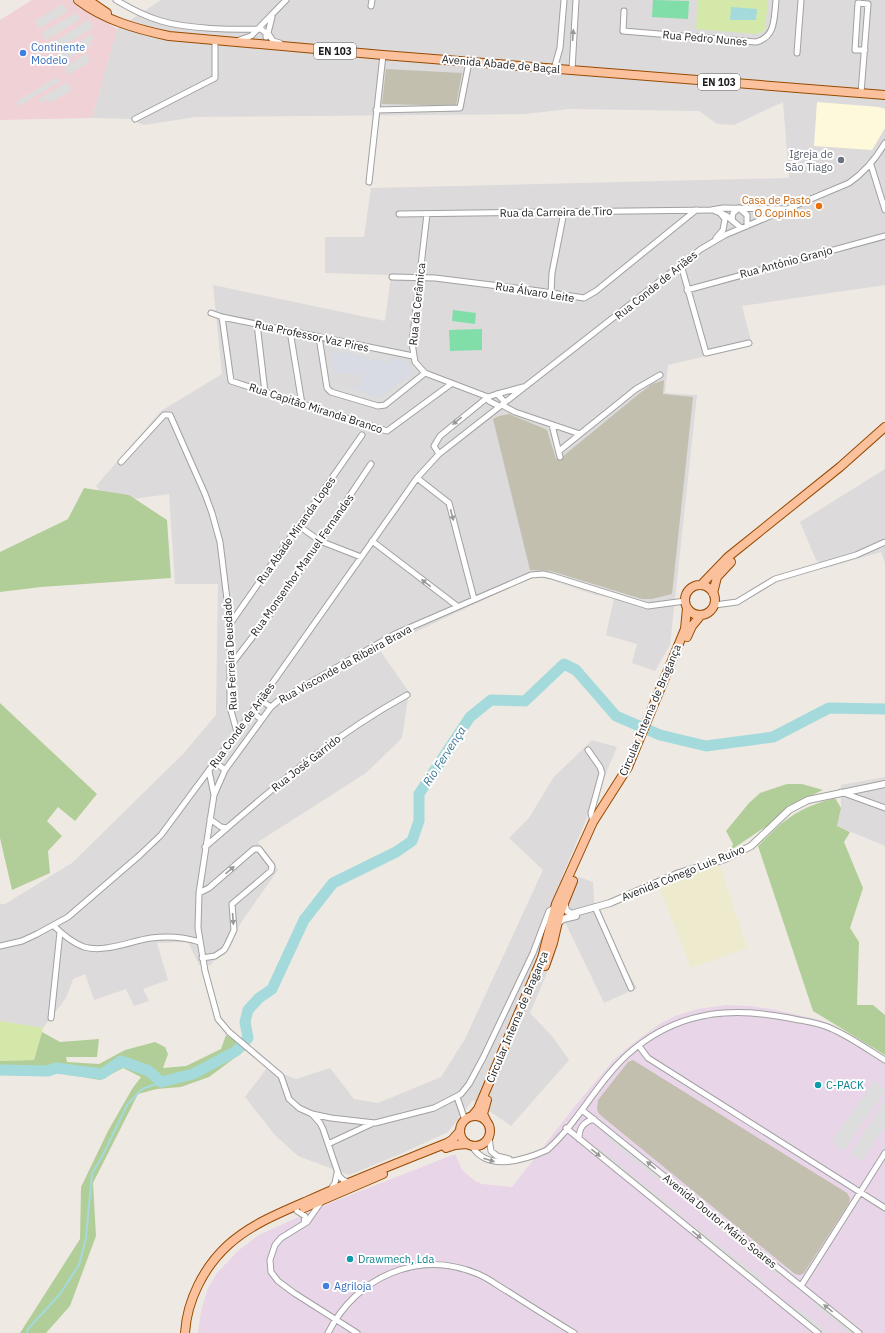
<svg xmlns="http://www.w3.org/2000/svg" width="885" height="1333" viewBox="0 0 885 1333" font-family="'IBM Plex Sans',sans-serif">
	<rect width="100%" height="100%" fill="#efe9e3"/>
	<path fill="#dcdadb" d="M161,0H885V285L742,306L752,345L668,365L665,393L697,395L670,645L655,671L632,663L637,644L606,635L614,598L595,595L542,577L530,578L379,649L409,692L402,738L366,773L258,842L278,870L242,921L229,946L210,965H199L188,942L157,943L168,980L143,989L149,1001L134,1006L126,989L94,1000L85,974L73,979L66,998L43,1028L0,1021V904H5L72,863L183,754L216,715L218,584H175L169,494L111,502L96,486L161,411L222,374L213,285L385,321L391,275L325,273V237H364L371,188L789,178L783,102L734,125L717,124L699,111L569,109L525,114L196,117L144,125L130,119L92,118L117,29Z
		M885,469V563L881,552L826,568L816,560L800,522Z
		M592,740L617,747L561,879L579,877L593,882L595,915L637,988L604,1003L566,924L561,925L554,957L530,1013L552,1036L569,1060L511,1126L473,1100L448,1132L398,1155L349,1175L298,1156L275,1135L245,1097L267,1068L296,1079L330,1068L354,1099L378,1103L441,1077L465,1039L543,870L509,838L529,818L553,778Z
		M885,777V846L837,826L841,808V785Z"/>
	<path fill="#f0d2d6" d="M32,0H72L117,29L92,118L0,120V20Z"/>
	<path fill="#e8d5e8" d="M726,1005L750,1006L771,1009L816,1019L831,1024L885,1057V1333H198L201,1311L208,1288L217,1273L239,1250L259,1235L320,1207L455,1154L462,1170L475,1181L482,1184L512,1187L575,1106L613,1061L627,1048L661,1023L675,1016L698,1009Z"/>
	<path fill="#fff9dc" d="M817,102L879,107L885,109V128L872,150L814,146Z"/>
	<path fill="#c3bfaf" d="M386,69L462,73L456,106L382,104Z
		M664,380L663,394L693,397L672,594L652,599H642L551,571L530,570L493,419L499,416L509,414L543,428L547,430L556,459L562,457L640,393L652,384Z
		M633,1060L847,1193L850,1198L849,1203L804,1273L800,1275L795,1274L599,1114L597,1109L598,1100L628,1062Z"/>
	<path fill="#eeeace" d="M719,864L747,948L691,968L659,886Z"/>
	<path fill="#d4e9a9" d="M698,0H768L765,30L757,34L696,29Z
		M0,1021L43,1028L34,1060L0,1061Z"/>
	<path fill="#b2ce98" d="M84,488L129,495L167,520L171,578L41,587L0,592V552L68,519Z
		M0,703L97,794L75,821L58,807L47,821L62,836L48,851L50,873L12,890L0,838Z
		M787,784H802L823,790L788,806L768,825L731,850L733,844L726,831L749,803L760,793Z
		M835,798L841,808L837,826L850,832L844,842L863,888L850,928L859,942L857,1005H873L885,1015V1055L813,1011L758,846C786,818 796,809 835,798Z
		M42,1032L60,1042L99,1039L97,1057H66L67,1062L99,1064L125,1050L155,1042L165,1047L168,1054L163,1068L186,1066L221,1049L226,1035L248,1048L209,1077L181,1087L157,1089L138,1094L93,1183L96,1236L70,1306L46,1333H20L80,1239L81,1187L108,1131L132,1089L141,1077L123,1068L100,1080L57,1073L0,1075V1061L34,1060Z"/>
	<path fill="#81dea9" d="M653,0L689,1L688,19L652,17Z
		M453,310L476,313L475,324L452,321Z
		M482,329V350L450,351L449,330Z"/>
	<path fill="#ddd" d="M62,4L68,11L39,29L35,21Z
		M75,13L81,19L46,40L42,33Z
		M88,20L94,27L54,52L49,45Z
		M91,34L94,38L90,40L92,44L61,64L56,56Z
		M87,53L90,62L68,75L64,68Z
		M57,77L60,81L19,106L16,102Z
		M67,82L72,90L50,103L47,99L41,103L39,99Z
		M333,344L390,357L389,362L332,349Z
		M410,375L413,379L381,402L340,390L341,386L381,398Z
		M481,407L483,410L441,443L439,440Z
		M874,1081L885,1089V1091L844,1151L831,1142Z
		M885,1100V1126L862,1161L850,1154Z
		M611,1135L676,1188H669L604,1136Z
		M594,1149H600L681,1214H674Z
		M689,1204L697,1205L783,1275L776,1274Z
		M691,1227H697L765,1282H758Z
		M812,1303L820,1304L855,1333H849Z
		M791,1308L799,1309L829,1333H822Z"/>
	<path fill="#d8dae4" d="M331,350L389,363L390,358L408,362L414,371L380,397L347,387H361L362,375L334,373Z"/>
	<path fill="#a4dadc" d="M731,7L757,9L756,20H730Z"/>
	<g fill="none" stroke-linecap="round" stroke-linejoin="round">
		<path stroke="#a4dadc" stroke-width="2" d="M27,1333L28,1329L60,1294L79,1265L86,1238L92,1173L102,1157L127,1105L142,1089L161,1082"/>
		<path stroke="#a4dadc" stroke-width="11" d="M0,1070L48,1071L56,1068L102,1074L121,1061L149,1071L161,1082L193,1074L236,1051L248,1038L245,1022L248,1010L259,998L272,989L304,920L333,883L396,852L412,841L419,821V794L470,717L491,700L525,701L564,664L576,670L616,716L660,735L706,746L773,737L829,708L885,709"/>
		<g stroke="#a1a1a1" stroke-width="7">
			<path id="minor" d="M116,0C131,9 144,16 161,21C188,29 233,30 261,29L266,33V37
				M371,6L372,0
				M624,11L623,31L756,42C776,37 774,18 776,0
				M272,17L268,33L273,41L280,43
				M239,40L251,36L286,0
				M797,53L801,0
				M554,69L560,48L564,0
				M572,70L576,0
				M861,93L868,4L858,3L855,50H865
				M376,110L460,108L469,62
				M135,119L215,78V41
				M871,165L885,210
				M369,182L383,55
				M713,210L720,213L725,219L723,230L716,238
				M721,213L727,216L741,228
				M399,214L711,210L723,208L788,209
				M427,214L412,343L415,362L425,373L488,397
				M732,220L733,213L739,208L747,215V226
				M681,265L706,353L749,343
				M392,277L435,278L539,291L584,298L596,291L696,210
				M687,290L885,236
				M551,293L552,273L564,212
				M211,313L222,317L413,356
				M222,317L231,381L387,431L451,384
				M257,324L265,392
				M290,331L302,404
				M319,337L327,388L331,392L378,406L385,405L425,373
				M497,394L523,387
				M488,397L489,401L499,406
				M502,405L515,412L580,434
				M552,425L560,457
				M559,451L636,389L660,375
				M439,454L434,446L440,436L488,397L497,394L505,402
				M121,462L164,415H170L205,494L212,513L220,542L230,624V707L237,732
				M417,478L449,503L474,599
				M299,526L320,541L361,557
				M372,541L457,606
				M715,605L737,602L775,579L856,555L885,542
				M230,624L362,435
				M231,665L277,605L371,464
				M260,700L271,707
				M252,712L261,719
				M588,750L600,767L602,773L591,813L593,822
				M215,762L225,770
				M209,771L214,795
				M841,792L885,808
				M210,819L221,827L227,828C286,777 338,733 407,695
				M205,847L227,828
				M199,893L209,888L254,849H259L272,866L271,871L232,904L234,930L227,945L224,950L215,956L202,958
				M556,907L549,911L533,953L483,1058L469,1084L461,1094L434,1108L375,1123L331,1118L312,1114L299,1108L289,1099L281,1076L229,1032L218,1019L205,971L198,928L199,893L214,795L225,770L271,707L278,701L395,634L531,575L543,574L552,576L648,606L685,601
				M595,907L631,988
				M54,926C62,934 73,943 84,947C104,953 131,941 151,938C167,936 184,937 200,942
				M0,946L22,941L37,934L68,917L140,855L161,835L252,712L417,478L439,454L701,249L725,235L849,183C865,172 875,160 885,143
				M51,1018L60,932
				M639,1046L648,1058L885,1208
				M457,1097L465,1120
				M582,1110L859,1333
				M312,1114L320,1123L323,1129L339,1176L343,1180L349,1182
				M566,1128L818,1333
				M489,1138L491,1151L497,1156L509,1159
				M579,1139C579,1128 583,1122 594,1119
				M328,1144L371,1124
				M472,1146C487,1172 525,1160 547,1150C578,1123 597,1082 627,1055C675,1012 728,1006 789,1018C802,1021 817,1022 830,1028C849,1036 867,1049 885,1060
				M331,1189L335,1183L337,1173
				M321,1202L307,1222L281,1238L275,1245L270,1260L271,1272L278,1281L294,1293L357,1333
				M297,1211L305,1216L304,1223
				M801,1286L885,1153
				M328,1333C356,1277 418,1249 478,1274C488,1278 498,1286 507,1291C529,1305 551,1319 574,1333"/>
		</g>
		<g stroke="#a1a1a1" stroke-width="8">
			<path id="tertiary" d="M564,902L566,910L571,914L610,903L679,873L725,859L751,846L789,810L808,800L885,784
				M557,924L563,919L576,916"/>
		</g>
		<g stroke="#974a00" stroke-width="10">
			<path id="primary" d="M78,0C104,20 136,29 169,36L383,55L885,95
				M88,0L107,13
				M685 600a15 15 0 1 1 30 0a15 15 0 1 1-30 0Z
				M701,585L728,557L840,467L885,427
				M713,593L717,577L731,562
				M687,637L692,626L701,615
				M545,966L553,943L560,913L573,881
				M460 1131a15 15 0 1 1 30 0a15 15 0 1 1-30 0Z
				M472,1116L478,1109L542,958L556,904L593,822L628,767L685,629L687,608
				M486,1120L483,1114L487,1100
				M446,1148L455,1145L467,1144
				M304,1208L383,1174
				M185,1333C187,1300 204,1267 228,1245C250,1225 279,1213 307,1201C353,1180 400,1162 447,1143L452,1140L460,1131"/>
		</g>
		<use href="#minor" stroke="#fff" stroke-width="5"/>
		<use href="#tertiary" stroke="#fff" stroke-width="6"/>
		<use href="#primary" stroke="#fbc19c" stroke-width="8"/>
	</g>
	<defs><path id="oneway-solid" d="M-6-.8H1V-3.2L6.5 0L1 3.2V.8H-6Z"/></defs>
	<g fill="#999">
		<use href="#oneway-solid" transform="translate(573 35) rotate(-86)"/>
		<use href="#oneway-solid" transform="translate(457 421) rotate(141)"/>
		<use href="#oneway-solid" transform="translate(452 515) rotate(75)"/>
		<use href="#oneway-solid" transform="translate(426 583) rotate(-143)"/>
		<use href="#oneway-solid" transform="translate(230 870) rotate(-41)"/>
		<use href="#oneway-solid" transform="translate(233 919) rotate(86)"/>
		<use href="#oneway-solid" transform="translate(596 1153) rotate(39)"/>
		<use href="#oneway-solid" transform="translate(489 1160) rotate(18)"/>
		<use href="#oneway-solid" transform="translate(651 1165) rotate(-141)"/>
		<use href="#oneway-solid" transform="translate(697 1235) rotate(39)"/>
		<use href="#oneway-solid" transform="translate(828 1308) rotate(-141)"/>
	</g>
	<g fill="#3f7fe0" stroke="#fff" stroke-width="1.5">
		<circle cx="23" cy="53" r="4"/>
		<circle cx="326" cy="1286" r="4"/>
	</g>
	<circle fill="#6b7280" stroke="#fff" stroke-width="1.5" cx="841" cy="160" r="4"/>
	<circle fill="#e8710a" stroke="#fff" stroke-width="1.5" cx="819" cy="206" r="4"/>
	<g fill="#0f9aa8" stroke="#fff" stroke-width="1.5">
		<circle cx="818" cy="1085" r="4"/>
		<circle cx="350" cy="1259" r="4"/>
	</g>
	<g text-anchor="middle" dominant-baseline="central" stroke-width="4" stroke-linejoin="round" paint-order="stroke">
		<g fill="#fff" stroke="#616161" stroke-width="1">
			<rect x="314" y="43" width="42" height="16" rx="3"/>
			<rect x="698" y="74" width="42" height="16" rx="3"/>
		</g>
		<g font-size="10" font-weight="bold" fill="#1d1d1d">
			<text x="335" y="51">EN 103</text>
			<text x="719" y="82">EN 103</text>
		</g>
		<g font-size="11" fill="#1d1d1d" stroke="#fff">
			<text transform="translate(705 38) rotate(5)">Rua Pedro Nunes</text>
			<text transform="translate(501 64) rotate(5)">Avenida Abade de Baçal</text>
			<text transform="translate(556 212) rotate(-1)">Rua da Carreira de Tiro</text>
			<text transform="translate(786 262) rotate(-15)">Rua António Granjo</text>
			<text transform="translate(656 285) rotate(-39)">Rua Conde de Ariães</text>
			<text transform="translate(535 292) rotate(9)">Rua Álvaro Leite</text>
			<text transform="translate(417 304) rotate(-84)">Rua da Cerâmica</text>
			<text transform="translate(312 336) rotate(12)">Rua Professor Vaz Pires</text>
			<text transform="translate(316 408) rotate(18)">Rua Capitão Miranda Branco</text>
			<text transform="translate(296 530) rotate(-55)">Rua Abade Miranda Lopes</text>
			<text transform="translate(302 565) rotate(-55)">Rua Monsenhor Manuel Fernandes</text>
			<text transform="translate(230 654) rotate(-93)">Rua Ferreira Deusdado</text>
			<text transform="translate(345 664) rotate(-29)">Rua Visconde da Ribeira Brava</text>
			<text transform="translate(650 710) rotate(-67)">Circular Interna de Bragança</text>
			<text transform="translate(242 725) rotate(-54)">Rua Conde de Ariães</text>
			<text transform="translate(306 763) rotate(-38)">Rua José Garrido</text>
			<text transform="translate(683 873) rotate(-22)">Avenida Cónego Luis Ruivo</text>
			<text transform="translate(517 1017) rotate(-67)">Circular Interna de Bragança</text>
			<text transform="translate(720 1221) rotate(39)">Avenida Doutor Mário Soares</text>
		</g>
		<g font-size="11" fill="#366cbe" stroke="#fff" text-anchor="start">
			<text x="31" y="47">Continente<tspan x="31" dy="13">Modelo</tspan></text>
			<text x="334" y="1286">Agriloja</text>
		</g>
		<g font-size="11" fill="#5b616d" stroke="#fff" text-anchor="end">
			<text x="833" y="154">Igreja de<tspan x="833" dy="13">São Tiago</tspan></text>
		</g>
		<g font-size="11" fill="#c56008" stroke="#fff" text-anchor="end">
			<text x="811" y="200">Casa de Pasto<tspan x="811" dy="13">O Copinhos</tspan></text>
		</g>
		<g font-size="11" fill="#0d838f" stroke="#fff" text-anchor="start">
			<text x="826" y="1085">C-PACK</text>
			<text x="358" y="1259">Drawmech, Lda</text>
		</g>
		<g font-size="12" font-style="italic" fill="#417a96" stroke="#fff">
			<text transform="translate(444 756) rotate(-57)">Rio Fervença</text>
		</g>
	</g>
</svg>
